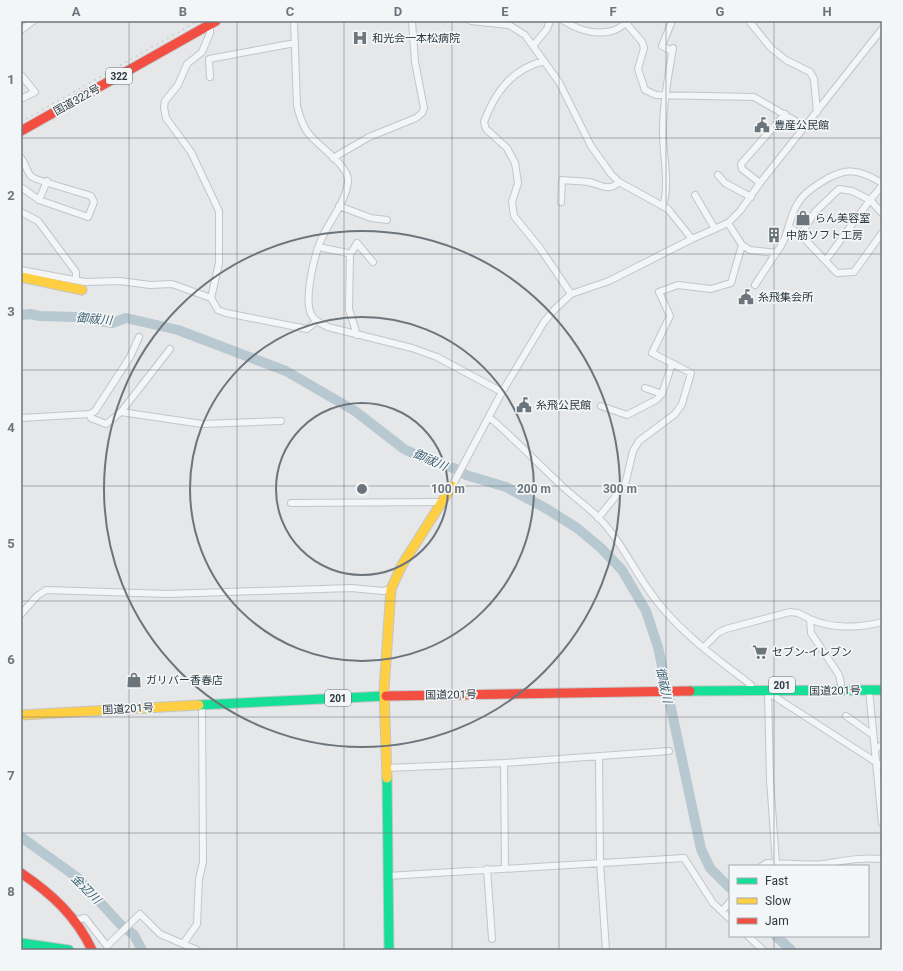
<svg xmlns="http://www.w3.org/2000/svg" width="903" height="971" viewBox="0 0 903 971" font-family="Roboto,'Noto Sans JP',sans-serif">
	<rect width="100%" height="100%" fill="#e5e7e9"/>
	<g fill="none" stroke-linecap="round" stroke-linejoin="round">
		<path stroke="#b7c8d0" stroke-width="10" d="M21,315L30,314L40,316L75,317L112,323L126,318L178,330L286,371L355,411L404,449L421,457L456,469L466,475L506,487L547,509L577,528L601,548L622,570L646,611L658,647L701,849L710,868L730,888
			M21,837L78,878L120,924L134,935L142,950
			M776,936L791,950"/>
		<g stroke="#c3c5c7" stroke-width="8">
			<path id="street" d="M294,21L297,106C300,116 302,126 309,134C319,147 350,166 348,182C345,204 329,221 321,240C314,256 304,299 311,314C314,321 322,324 328,327L412,348L437,357L502,392
				M471,21L509,25L525,35L559,82L591,146L611,174L619,182L668,209L692,239
				M564,21C578,30 595,35 612,31C618,30 624,24 629,21
				M672,21L662,46L672,51
				M749,21L771,48L786,60L810,72L814,79L817,112
				M626,23L642,42L644,48L638,69L645,90L656,95L754,97L806,127
				M210,24V33L202,52L187,64L178,85L165,101L164,107L166,118L191,152L219,211V263L211,298
				M21,30L33,21
				M533,46L547,29L550,21
				M544,61C512,69 495,92 484,122L486,129L507,148L515,163L518,183L512,202L514,216L540,248L571,294
				M21,75L35,92L21,99
				M210,77L209,59L295,43
				M21,158C26,163 26,172 32,177C35,180 82,193 91,196L94,202L88,217L39,200L21,187
				M333,158L369,137L416,118L422,113L424,108L415,62L412,21
				M718,175L725,183L751,197
				M760,183L742,169L741,164L785,114
				M882,186L870,200L882,213
				M695,195L715,229
				M39,200L47,181
				M561,202L562,180C571,181 580,181 589,182C601,185 609,192 619,182
				M339,206L371,218L387,220
				M663,206C670,183 663,157 663,133C663,104 668,77 673,48
				M21,212L38,221L76,272V280
				M728,223L742,245L750,250L776,253C789,238 788,218 798,203C803,194 812,188 820,183C845,167 857,168 882,183
				M789,227L801,235L837,273L854,272L882,233
				M801,235L815,212L839,189L852,191L870,200L826,260
				M319,247L347,253L350,255L349,309L357,335
				M350,255L357,243L373,262
				M21,270L85,282L120,281L150,285L172,284L211,298L218,310L226,313L307,329L317,321
				M755,285L776,253
				M645,388L662,394
				M601,406L627,415L656,400L662,394L672,364
				M121,412L202,424L281,421
				M90,414L91,418L106,424L121,412L170,349
				M489,417C514,438 536,462 560,484C572,496 587,506 599,518C624,544 637,578 660,605C685,636 720,661 751,685
				M21,418L90,414L95,411L130,357L139,337
				M452,486L502,392L544,322L554,310L571,294L609,281L692,239L728,223L740,211L760,183L882,29
				M291,503L441,502
				M598,518L625,485L633,451L639,441L675,414L682,404L691,373L652,353L670,316L659,292L678,285L711,289L731,283L742,245
				M21,614L37,596L46,590L168,594L351,588L383,591L391,589
				M810,619C831,629 860,628 882,622
				M704,647L718,633L726,629L790,612L798,613L810,619L811,633L839,675L841,684
				M869,690L882,823
				M768,692L770,780L776,863
				M769,693L882,766
				M846,716L873,735
				M875,749L882,745
				M599,756L600,862L606,950
				M504,763L505,868
				M387,768L504,763L669,751
				M762,866L767,863C786,863 804,866 823,864C843,861 861,857 882,859
				M487,869L492,939
				M387,876L684,858L713,903L730,919
				M722,911L730,902
				M76,920L85,918L107,946L140,914L160,934L197,950
				M748,936L763,950
				M183,944L197,924L199,879L203,862L202,705"/>
		</g>
		<g stroke="#c3c5c7" stroke-width="11">
			<path id="fast" d="M690,691L882,690
				M199,705L386,696
				M387,778L389,950
				M21,943L69,950"/>
		</g>
		<g stroke="#c3c5c7" stroke-width="11">
			<path id="slow" d="M21,277L82,290
				M21,715L199,705
				M387,778L384,690L391,589L402,565L452,486"/>
		</g>
		<g stroke="#c3c5c7" stroke-width="11">
			<path id="jam" d="M21,131L216,21
				M386,696L690,691
				M21,873C52,894 76,916 92,950"/>
		</g>
		<use href="#street" stroke="#f4f5f6" stroke-width="6"/>
		<use href="#fast" stroke="#16e098" stroke-width="9"/>
		<use href="#slow" stroke="#ffcf43" stroke-width="9"/>
		<use href="#jam" stroke="#f24e42" stroke-width="9"/>
		<path stroke="#cdcfd1" stroke-width="1.5" stroke-dasharray="2 4" stroke-linecap="butt" d="M21,122L198,21"/>
	</g>
	<path fill="none" stroke="#6d757c" stroke-width="1" stroke-opacity="0.55" d="M129,21V950M237,21V950M344,21V950M452,21V950M559,21V950M666,21V950M774,21V866M21,138H882M21,254H882M21,370H882M21,486H882M21,601H882M21,717H882M21,833H882M774,936V950"/>
	<g fill="none" stroke="#6d757c" stroke-width="2">
		<circle cx="362" cy="489" r="86"/>
		<circle cx="362" cy="489" r="172"/>
		<circle cx="362" cy="489" r="258"/>
	</g>
	<defs>
		<g id="hospital-bare" transform="scale(1.2)"><path d="M-5-5h3v3.5h4V-5h3V5h-3V1.5h-4V5h-3Z" fill="#6d757c" stroke="#f3f6f7" stroke-width="2.5" paint-order="stroke"/></g>
		<g id="civic-bare" transform="scale(1.2)"><path d="M-.6-6.5H3V-4.5H.6V-3L4-1V1h2V6H-6V1h2V-1L-.6-3ZM-1.2 2.5V6h2.4V2.5Z" fill="#6d757c" stroke="#f3f6f7" stroke-width="2.5" paint-order="stroke"/></g>
		<g id="shop-bare" transform="scale(1.2)"><path d="M-5-2.5h2.3a2.7 3.5 0 0 1 5.4 0H5L5.5 6h-11ZM-1.5-2.5h3a1.5 2.3 0 0 0-3 0Z" fill="#6d757c" stroke="#f3f6f7" stroke-width="2.5" paint-order="stroke"/></g>
		<g id="building-bare" transform="scale(1.2)"><path d="M-4-6H4V6H1V3H-1V6H-4ZM-2.5-4.3h1.7v1.8h-1.7ZM.8-4.3h1.7v1.8H.8ZM-2.5-1h1.7V.8h-1.7ZM.8-1h1.7V.8H.8Z" fill="#6d757c" stroke="#f3f6f7" stroke-width="2.5" paint-order="stroke"/></g>
		<g id="supermarket-bare" transform="scale(1.2)"><path d="M-6-5.5h2.5l.6 2H6L4.5 2H-2.5L-4.4-4H-6ZM-1.5 3.2a1.3 1.3 0 1 0 .1 0ZM3 3.2a1.3 1.3 0 1 0 .1 0Z" fill="#6d757c" stroke="#f3f6f7" stroke-width="2.5" paint-order="stroke"/></g>
	</defs>
	<g fill-rule="evenodd">
		<use href="#hospital-bare" x="360" y="38"/>
		<use href="#civic-bare" x="762" y="125"/>
		<use href="#shop-bare" x="803" y="218"/>
		<use href="#building-bare" x="774" y="235"/>
		<use href="#civic-bare" x="746" y="297"/>
		<use href="#civic-bare" x="524" y="405"/>
		<use href="#supermarket-bare" x="760" y="652"/>
		<use href="#shop-bare" x="134" y="680"/>
	</g>
	<g text-anchor="middle" dominant-baseline="central" stroke-width="3.5" stroke-linejoin="round" paint-order="stroke">
		<g fill="#f3f6f7" stroke="#687178" stroke-width="1">
			<rect x="106" y="68" width="26" height="16" rx="3"/>
			<rect x="769" y="677" width="26" height="16" rx="3"/>
			<rect x="325" y="690" width="26" height="16" rx="3"/>
		</g>
		<g font-size="10" font-weight="bold" fill="#2d3841">
			<text x="119" y="76">322</text>
			<text x="782" y="685">201</text>
			<text x="338" y="698">201</text>
		</g>
		<g font-size="11" fill="#2d3841" stroke="#f3f6f7" text-anchor="start">
			<text x="372" y="38">和光会一本松病院</text>
			<text x="774" y="125">豊産公民館</text>
			<text x="815" y="218">らん美容室</text>
			<text x="786" y="235">中筋ソフト工房</text>
			<text x="758" y="297">糸飛集会所</text>
			<text x="536" y="405">糸飛公民館</text>
			<text x="772" y="652">セブン-イレブン</text>
			<text x="146" y="680">ガリバー香春店</text>
		</g>
		<g font-size="11" fill="#2d3841" stroke="#f3f6f7">
			<text transform="translate(77 100) rotate(-29)">国道322号</text>
			<text transform="translate(835 691) rotate(-1)">国道201号</text>
			<text transform="translate(451 695) rotate(-1)">国道201号</text>
			<text transform="translate(128 709) rotate(-3)">国道201号</text>
		</g>
		<g font-size="12" font-style="italic" fill="#3b5d70" stroke="#f3f6f7">
			<text transform="translate(94 319) rotate(5)">御祓川</text>
			<text transform="translate(430 460) rotate(24)">御祓川</text>
			<text transform="translate(664 685) rotate(78)">御祓川</text>
			<text transform="translate(86 889) rotate(45)">金辺川</text>
		</g>
	</g>
	<circle cx="362" cy="489" r="6" fill="#6d757c" stroke="#f3f6f7" stroke-width="2"/>
	<g font-size="12" text-anchor="middle" font-weight="bold" fill="#6d757c" stroke="#f3f6f7" stroke-width="3.5" stroke-linejoin="round" paint-order="stroke">
		<text x="448" y="493">100 m</text>
		<text x="534" y="493">200 m</text>
		<text x="620" y="493">300 m</text>
	</g>
	<rect width="903" height="971" fill="none" stroke="#f3f6f7" stroke-width="44"/>
	<rect x="729" y="865" width="140" height="72" fill="#f3f6f7" stroke="#a4aaae"/>
	<rect x="737" y="878" width="20" height="6" fill="#16e098" stroke="#a4aaae"/>
	<text x="765" y="885" font-size="12" fill="#2d3841">Fast</text>
	<rect x="737" y="898" width="20" height="6" fill="#ffcf43" stroke="#a4aaae"/>
	<text x="765" y="905" font-size="12" fill="#2d3841">Slow</text>
	<rect x="737" y="918" width="20" height="6" fill="#f24e42" stroke="#a4aaae"/>
	<text x="765" y="925" font-size="12" fill="#2d3841">Jam</text>
	<rect x="22" y="22" width="859" height="927" fill="none" stroke="#6d757c" stroke-width="1.5"/>
	<g font-size="13" text-anchor="middle" font-weight="bold" fill="#6d757c">
		<text x="76" y="16">A</text>
		<text x="183" y="16">B</text>
		<text x="290" y="16">C</text>
		<text x="398" y="16">D</text>
		<text x="505" y="16">E</text>
		<text x="613" y="16">F</text>
		<text x="720" y="16">G</text>
		<text x="827" y="16">H</text>
		<text x="11" y="84">1</text>
		<text x="11" y="200">2</text>
		<text x="11" y="316">3</text>
		<text x="11" y="432">4</text>
		<text x="11" y="548">5</text>
		<text x="11" y="664">6</text>
		<text x="11" y="780">7</text>
		<text x="11" y="896">8</text>
	</g>
</svg>
